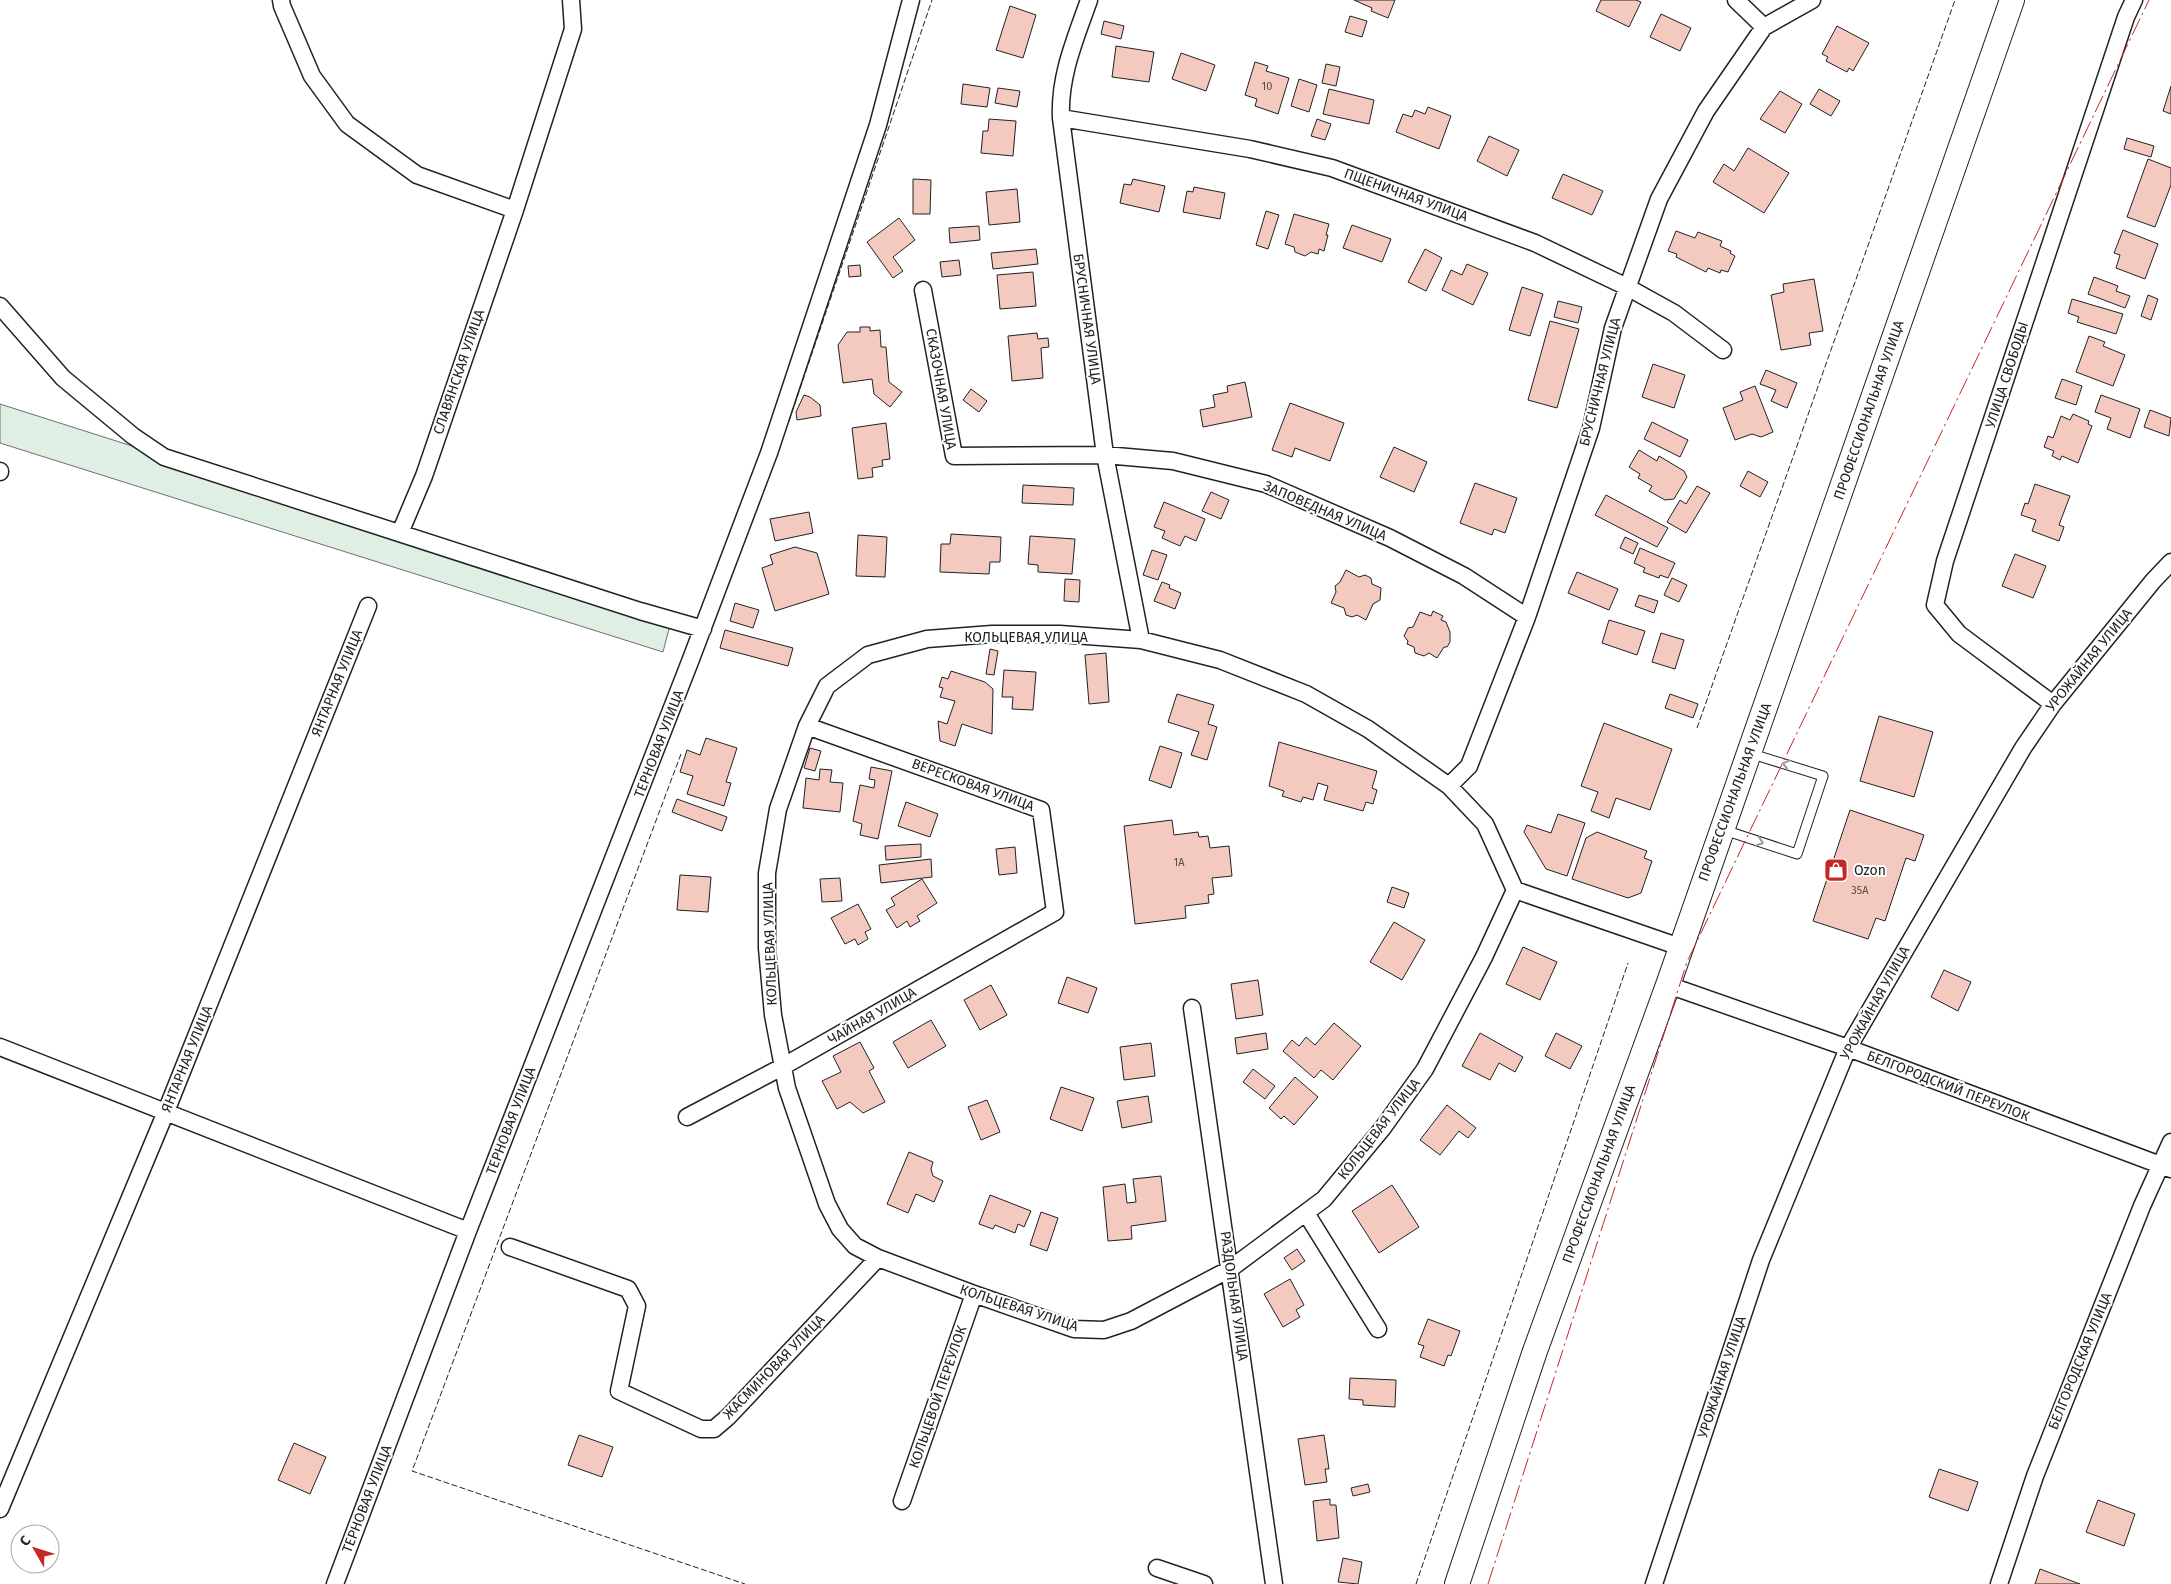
<svg xmlns="http://www.w3.org/2000/svg" width="2171" height="1584" viewBox="0 0 2171 1584" font-family="'Fira Sans',sans-serif">
	<rect width="100%" height="100%" fill="#fff"/>
	<path fill="#e0efe3" stroke="#6f6f6f" d="M0,404L644,609L670,625L663,652L0,443Z"/>
	<path fill="#f3c9c0" stroke="#222" d="M1354,0H1395L1388,18L1371,11L1372,8Z
		M1601,0H1636L1641,2L1629,27L1596,11Z
		M1010,6L1036,15L1023,58L996,50Z
		M1661,14L1691,28L1680,51L1650,37Z
		M1350,16L1367,21L1362,37L1345,32Z
		M1104,21L1124,26L1121,39L1101,34Z
		M1837,26L1869,43L1853,71L1849,68L1847,72L1826,61L1828,57L1822,54Z
		M1116,46L1154,52L1149,82L1112,77Z
		M1181,53L1215,65L1206,91L1172,79Z
		M1255,62L1268,66L1266,71L1289,78L1278,114L1255,106L1257,99L1245,95Z
		M1326,64L1340,67L1336,86L1322,83Z
		M1299,79L1317,85L1309,112L1291,106Z
		M963,84L990,88L987,107L961,104Z
		M2171,86V114L2163,111Z
		M998,88L1020,91L1017,107L995,103Z
		M1329,89L1374,100L1369,124L1323,114Z
		M1819,89L1840,101L1831,116L1810,104Z
		M1780,91L1802,104L1785,133L1760,119Z
		M1428,107L1451,116L1439,149L1396,132L1403,114L1412,117L1415,110L1425,114Z
		M989,119L1016,121L1013,156L981,153L983,131H988Z
		M1317,119L1331,124L1325,140L1311,136Z
		M1489,136L1519,150L1507,176L1477,161Z
		M2127,138L2154,146L2151,157L2124,149Z
		M1748,148L1789,173L1764,213L1713,182L1724,164L1734,171Z
		M2148,159L2171,168V185L2155,227L2127,217Z
		M1563,174L1603,191L1592,215L1552,198Z
		M913,179L931,180L930,214H913Z
		M1133,179L1165,186L1159,212L1120,203L1124,184L1131,185Z
		M1194,187L1225,193L1220,219L1183,212L1187,191L1193,192Z
		M1017,189L1020,222L989,225L986,192Z
		M1266,211L1279,215L1268,249L1256,245Z
		M1294,214L1329,224L1326,235H1328L1324,251L1319,249L1318,254L1311,252L1305,256L1295,252L1294,247L1285,244Z
		M899,218L915,240L893,257L903,271L893,278L867,242Z
		M1352,225L1391,239L1382,262L1343,248Z
		M979,226L980,240L950,243L949,228Z
		M2123,230L2158,244L2145,279L2116,268L2120,255L2114,253Z
		M1676,231L1695,238L1698,232L1722,241L1720,246L1731,251L1730,253L1735,256L1728,272L1721,270L1720,273L1708,268L1706,272L1676,257L1677,254L1668,251Z
		M1036,249L1038,264L993,269L991,253Z
		M1425,249L1442,258L1426,291L1408,282Z
		M959,260L961,275L942,277L940,262Z
		M1467,264L1488,273L1473,305L1442,290L1451,270L1462,275Z
		M860,265L861,276L849,277L848,266Z
		M1033,272L1036,306L1000,309L997,275Z
		M2094,277L2118,286L2116,291L2130,296L2125,308L2088,294Z
		M1814,279L1823,331L1809,333L1811,345L1781,350L1771,295L1784,292L1783,284Z
		M1522,287L1543,294L1530,336L1509,330Z
		M2148,295L2158,299L2151,320L2141,316Z
		M2072,299L2123,314L2116,334L2077,322L2079,317L2068,313Z
		M1558,301L1582,307L1578,323L1554,317Z
		M1550,321L1579,329L1557,408L1528,400Z
		M860,327H870V331L880,330L881,347H886L889,382L902,392L890,407L874,394L872,379L843,383L838,345L847,332H860Z
		M1037,333L1038,339L1048,338L1049,347L1041,348L1043,378L1012,381L1008,336Z
		M2089,336L2105,342L2103,346L2125,355L2113,386L2076,372Z
		M1653,364L1685,375L1674,408L1642,397Z
		M1766,370L1797,383L1787,408L1771,401L1776,390L1760,384Z
		M2062,379L2082,386L2076,405L2055,398Z
		M1245,382L1252,417L1203,427L1200,410L1215,407L1213,395L1228,392L1227,386Z
		M1755,386L1773,432L1761,437L1752,434L1735,440L1723,408L1743,400L1740,392Z
		M971,389L987,401L979,412L963,400Z
		M804,395L810,397L820,405L821,416L797,420L796,412Z
		M2101,395L2140,409L2130,438L2107,429L2111,418L2095,412Z
		M1290,403L1344,423L1330,461L1295,448L1292,457L1272,450Z
		M2150,410L2171,418L2169,436L2144,427Z
		M2073,414L2089,421L2088,424L2092,426L2078,463L2062,456L2060,460L2052,456L2054,451L2044,447L2048,436L2053,438L2061,416L2070,420Z
		M1652,422L1688,440L1680,457L1644,439Z
		M886,423L890,459L882,460L883,466L872,468L873,477L858,479L852,428Z
		M1394,447L1427,462L1414,492L1380,477Z
		M1639,450L1657,461L1659,456L1684,471L1687,477L1674,499L1665,500L1649,491L1652,486L1638,478L1640,474L1629,467Z
		M1748,471L1768,482L1760,497L1740,486Z
		M1475,483L1517,498L1505,533L1494,529L1492,535L1460,523Z
		M2035,484L2070,496L2059,525L2064,527L2059,541L2032,531L2036,520L2021,515L2025,503L2028,504Z
		M1023,485L1074,488L1073,505L1022,503Z
		M1697,486L1710,493L1686,533L1667,522L1680,500L1686,504Z
		M1211,492L1229,500L1221,519L1202,511Z
		M1606,495L1668,528L1657,547L1595,515Z
		M1164,502L1205,519L1196,541L1185,536L1180,546L1162,538L1165,531L1154,527Z
		M809,512L813,533L775,541L770,519Z
		M951,534L1001,537L1000,562H990L989,574L940,572L941,544H950Z
		M858,535L887,537L885,577L856,576Z
		M1030,536L1075,539L1072,574L1038,572V565L1028,564Z
		M1625,537L1638,543L1633,554L1620,548Z
		M795,547L817,553L829,594L775,611L762,568L773,564L770,555Z
		M1640,548L1675,563L1668,578L1660,575L1659,578L1643,572L1645,568L1634,563Z
		M1152,550L1167,555L1158,580L1143,575Z
		M2015,554L2046,566L2033,598L2002,586Z
		M1346,570L1359,577L1365,575L1371,578L1372,584L1381,588L1380,600L1373,604L1366,620L1357,615L1352,617L1346,615L1344,608L1331,603L1336,592L1335,586L1340,582Z
		M1577,572L1618,589L1609,610L1568,593Z
		M1672,578L1687,585L1679,602L1664,595Z
		M1065,579L1080,580L1079,602L1064,601Z
		M1162,582L1170,585L1169,588L1181,593L1175,609L1154,601Z
		M1639,595L1658,601L1654,613L1635,606Z
		M735,603L759,610L753,628L730,621Z
		M1433,611L1443,616L1441,620L1446,622L1450,632V642L1447,647H1444L1437,658L1429,653L1424,656L1415,653L1414,647L1407,644L1408,641L1404,636L1408,628L1413,627L1420,612L1431,616Z
		M1609,620L1645,631L1637,655L1602,643Z
		M725,630L793,648L788,666L720,648Z
		M1661,633L1684,640L1675,669L1652,662Z
		M990,649L998,651L994,675L986,674Z
		M1106,653L1109,702L1089,704L1085,655Z
		M1004,670L1036,672L1033,710L1012,709L1013,697H1002Z
		M951,671L985,682L993,689L992,734L962,724L955,746L940,741L938,721L947,724L955,701L940,697L943,688L939,687L942,677L948,679Z
		M1177,694L1214,705L1208,724L1217,727L1207,760L1191,755L1199,732L1168,722Z
		M1670,694L1698,704L1693,718L1665,708Z
		M1879,716L1933,732L1914,797L1860,781Z
		M1604,723L1672,749L1650,810L1616,798L1609,818L1591,811L1598,792L1581,786Z
		M706,738L737,748L726,782L731,783L724,806L687,794L693,776L680,772L687,750L700,755Z
		M1279,742L1377,771L1372,788L1377,790L1373,804L1366,802L1363,811L1324,800L1328,786L1318,783L1313,800L1303,797L1301,802L1282,796L1284,791L1269,786Z
		M1160,746L1182,753L1171,788L1149,780Z
		M810,748L821,751L815,771L804,768Z
		M871,767L892,771L878,839L860,835L862,824L853,821L860,785L874,788L875,780L869,779Z
		M820,769L832,770L830,782L843,783L840,812L803,808L806,778L819,780Z
		M677,799L727,817L722,831L672,812Z
		M906,802L938,814L930,837L898,826Z
		M1850,810L1924,835L1915,861L1906,858L1885,921L1876,918L1868,939L1813,921Z
		M1558,814L1585,823L1567,876L1546,869L1524,832L1527,825L1551,833Z
		M1172,820L1174,835L1198,832L1199,837L1208,836L1210,848L1229,846L1232,876L1212,878L1214,894L1208,895L1209,903L1185,906L1186,918L1135,924L1124,826Z
		M1597,832L1647,851L1644,858L1652,861L1641,893L1628,898L1572,879L1586,838Z
		M921,844V857L886,860L885,846Z
		M1015,847L1017,873L999,875L996,849Z
		M931,859L932,877L881,883L879,865Z
		M680,875L711,877L708,912L677,910Z
		M840,878L842,901L822,902L820,879Z
		M922,879L937,903L917,916L920,921L910,927L907,921L897,928L886,910L895,905L891,898Z
		M1392,887L1409,893L1404,908L1387,902Z
		M858,904L871,929L865,932L868,939L858,945L855,939L845,944L831,918Z
		M1394,922L1425,940L1402,980L1370,962Z
		M1523,947L1557,962L1540,1000L1506,984Z
		M1944,970L1971,982L1958,1011L1931,997Z
		M1067,977L1097,988L1088,1013L1058,1003Z
		M1258,980L1263,1015L1236,1019L1231,984Z
		M991,985L1007,1015L980,1030L964,1000Z
		M931,1020L946,1046L908,1068L893,1042Z
		M1334,1023L1361,1046L1333,1080L1321,1070L1314,1078L1283,1051L1292,1040L1299,1046L1306,1037L1315,1045Z
		M1266,1033L1268,1049L1237,1054L1235,1038Z
		M1480,1033L1523,1057L1515,1072L1499,1063L1490,1080L1462,1066Z
		M1556,1033L1582,1046L1570,1069L1545,1056Z
		M860,1042L874,1068L869,1071L885,1102L863,1113L850,1102L837,1109L822,1081L841,1072L833,1056Z
		M1151,1043L1155,1076L1124,1080L1120,1047Z
		M1253,1069L1275,1086L1265,1099L1243,1082Z
		M1295,1077L1318,1097L1294,1125L1284,1116L1281,1119L1269,1108Z
		M1061,1087L1094,1098L1082,1131L1050,1119Z
		M1148,1096L1152,1122L1122,1128L1117,1101Z
		M987,1100L1000,1132L981,1140L968,1107Z
		M1447,1105L1476,1128L1468,1138L1459,1131L1440,1155L1420,1140Z
		M909,1152L933,1162L931,1169L933,1176L943,1181L934,1202L916,1194L908,1213L887,1204Z
		M1161,1176L1166,1221L1131,1226L1132,1239L1108,1241L1103,1187L1125,1184L1127,1203L1136,1202L1133,1179Z
		M1392,1185L1419,1227L1379,1253L1352,1211Z
		M990,1195L1031,1211L1024,1227L1018,1224L1015,1233L995,1225L993,1229L979,1224Z
		M1041,1212L1058,1218L1047,1251L1030,1245Z
		M1297,1249L1305,1261L1292,1270L1284,1258Z
		M1290,1279L1304,1305L1296,1310L1300,1317L1283,1327L1264,1294Z
		M1428,1319L1460,1331L1451,1356L1448,1355L1444,1366L1420,1357L1424,1346L1418,1344Z
		M1350,1378L1396,1380L1395,1407L1363,1405V1400L1349,1399Z
		M579,1435L613,1447L602,1477L568,1465Z
		M1324,1435L1329,1469H1325L1327,1482L1305,1485L1298,1439Z
		M294,1443L326,1457L310,1494L278,1480Z
		M1939,1469L1978,1482L1968,1511L1929,1497Z
		M1368,1484L1370,1492L1353,1496L1351,1488Z
		M1330,1499V1505H1336L1339,1538L1317,1541L1313,1501Z
		M2098,1500L2135,1514L2124,1546L2086,1532Z
		M1343,1558L1362,1562L1358,1584L1338,1582Z
		M2040,1569L2080,1584H2035Z"/>
	<g fill="none" stroke-linecap="round" stroke-linejoin="round">
		<g stroke="#222" stroke-width="11">
			<path id="lane" d="M1724,830L1797,854L1823,776L1749,753"/>
		</g>
		<g stroke="#222" stroke-width="19">
			<path id="street" d="M281,0L282,6L312,76L347,124L417,175L515,210
				M1089,0C1075,40 1059,76 1061,118L1105,455L1141,640
				M1764,27L1812,0
				M1061,118L1250,149L1332,168L1535,243L1627,287L1674,313L1723,350
				M923,290L954,456L1105,455L1173,461L1266,484L1390,538L1464,576L1527,617
				M0,306L63,378L133,436L164,457L640,611L703,629
				M0,472V471
				M400,533L424,476L515,210L573,29L571,0
				M992,634H1060L1141,640L1220,660L1306,694L1368,729L1449,786L1485,824L1515,890L1484,957L1425,1069L1382,1129L1324,1199L1230,1269L1131,1321L1104,1330L1074,1329L974,1294L878,1258L855,1246L840,1229L827,1204L787,1088L773,1015L767,948V873L778,809L807,726L827,686L868,655L927,639Z
				M2053,704L1959,634L1935,605L1945,561L2126,17L2134,0
				M1449,786L1469,766L1527,617L1591,428L1613,328L1659,199L1706,111L1764,27L1736,0
				M1515,890L1680,947
				M1668,985L1848,1048L2171,1169
				M1192,1008L1274,1584
				M0,1047L468,1231
				M687,1117L782,1067L1055,912L1041,810L807,726
				M1306,1213L1378,1329
				M510,1247L628,1289L637,1306L619,1391L701,1429H714L728,1417L878,1258
				M902,1501L974,1294
				M0,1509L165,1114L368,606
				M1157,1568L1204,1584
				M335,1584L468,1231L691,659L769,453L878,125L911,0
				M1654,1584L1761,1260L1848,1048L2023,748L2053,704L2153,581L2171,562
				M1999,1584L2035,1476L2142,1206L2171,1142"/>
		</g>
		<g stroke="#222" stroke-width="26">
			<path id="secondary" d="M1457,1584L1535,1351L1668,985L2012,0"/>
		</g>
		<use href="#lane" stroke="#fff" stroke-width="9"/>
		<use href="#street" stroke="#fff" stroke-width="16"/>
		<use href="#secondary" stroke="#fff" stroke-width="24"/>
		<path stroke="#222" stroke-width="1" stroke-dasharray="6 2.5" stroke-linecap="butt" d="M789,421L932,0
			M1697,728L1955,0
			M681,754L412,1471L745,1584
			M1416,1584L1628,963"/>
		<path stroke="#c62828" stroke-width="1" stroke-dasharray="18 4 2.5 4" stroke-linecap="butt" d="M1488,1584L1687,962L2149,0"/>
	</g>
	<defs><path id="oneway-chevron" d="M-2-3.5L2.5 0L-2 3.5" fill="none" stroke-width="1.6" stroke-linecap="round" stroke-linejoin="round" transform="scale(1.25)"/></defs>
	<g stroke="#9c9c9c">
		<use href="#oneway-chevron" transform="translate(1786 764) rotate(-163)"/>
		<use href="#oneway-chevron" transform="translate(1760 842) rotate(18)"/>
	</g>
	<defs>
		<g id="shop-square" transform="scale(1.25)"><rect x="-9" y="-9" width="18" height="18" rx="4" fill="#c62828" stroke="#fff"/><path d="M-5-2.5h2.3a2.7 3.5 0 0 1 5.4 0H5L5.5 6h-11ZM-1.5-2.5h3a1.5 2.3 0 0 0-3 0Z" fill="#fff"/></g>
	</defs>
	<g fill-rule="evenodd">
		<use href="#shop-square" x="1836" y="870"/>
	</g>
	<g text-anchor="middle" dominant-baseline="central" stroke-width="4" stroke-linejoin="round" paint-order="stroke">
		<g font-size="11" fill="#564c4a">
			<text x="1267" y="86">10</text>
			<text x="1179" y="862">1А</text>
			<text x="1860" y="890">35А</text>
		</g>
		<g font-size="14" fill="#222" stroke="#fff">
			<text transform="translate(1406 195) rotate(20)">ПЩЕНИЧНАЯ УЛИЦА</text>
			<text transform="translate(1087 319) rotate(82)">БРУСНИЧНАЯ УЛИЦА</text>
			<text transform="translate(459 372) rotate(-71)">СЛАВЯНСКАЯ УЛИЦА</text>
			<text transform="translate(2007 375) rotate(-72)">УЛИЦА СВОБОДЫ</text>
			<text transform="translate(1600 382) rotate(-76)">БРУСНИЧНАЯ УЛИЦА</text>
			<text transform="translate(941 389) rotate(80)">СКАЗОЧНАЯ УЛИЦА</text>
			<text transform="translate(1869 410) rotate(-71)">ПРОФЕССИОНАЛЬНАЯ УЛИЦА</text>
			<text transform="translate(1325 511) rotate(23)">ЗАПОВЕДНАЯ УЛИЦА</text>
			<text x="1026" y="637">КОЛЬЦЕВАЯ УЛИЦА</text>
			<text transform="translate(2089 660) rotate(-51)">УРОЖАЙНАЯ УЛИЦА</text>
			<text transform="translate(337 683) rotate(-68)">ЯНТАРНАЯ УЛИЦА</text>
			<text transform="translate(659 744) rotate(-69)">ТЕРНОВАЯ УЛИЦА</text>
			<text transform="translate(973 785) rotate(20)">ВЕРЕСКОВАЯ УЛИЦА</text>
			<text transform="translate(1735 792) rotate(-70)">ПРОФЕССИОНАЛЬНАЯ УЛИЦА</text>
			<text transform="translate(770 944) rotate(-92)">КОЛЬЦЕВАЯ УЛИЦА</text>
			<text transform="translate(1875 1003) rotate(-61)">УРОЖАЙНАЯ УЛИЦА</text>
			<text transform="translate(872 1016) rotate(-30)">ЧАЙНАЯ УЛИЦА</text>
			<text transform="translate(187 1059) rotate(-68)">ЯНТАРНАЯ УЛИЦА</text>
			<text transform="translate(1948 1086) rotate(21)">БЕЛГОРОДСКИЙ ПЕРЕУЛОК</text>
			<text transform="translate(511 1121) rotate(-69)">ТЕРНОВАЯ УЛИЦА</text>
			<text transform="translate(1379 1129) rotate(-52)">КОЛЬЦЕВАЯ УЛИЦА</text>
			<text transform="translate(1599 1174) rotate(-70)">ПРОФЕССИОНАЛЬНАЯ УЛИЦА</text>
			<text transform="translate(1234 1296) rotate(82)">РАЗДОЛЬНАЯ УЛИЦА</text>
			<text transform="translate(1019 1308) rotate(18)">КОЛЬЦЕВАЯ УЛИЦА</text>
			<text transform="translate(2080 1361) rotate(-68)">БЕЛГОРОДСКАЯ УЛИЦА</text>
			<text transform="translate(774 1367) rotate(-46)">ЖАСМИНОВАЯ УЛИЦА</text>
			<text transform="translate(1722 1377) rotate(-72)">УРОЖАЙНАЯ УЛИЦА</text>
			<text transform="translate(938 1397) rotate(-71)">КОЛЬЦЕВОЙ ПЕРЕУЛОК</text>
			<text transform="translate(367 1499) rotate(-69)">ТЕРНОВАЯ УЛИЦА</text>
		</g>
		<g font-size="14" fill="#222" stroke="#fff" text-anchor="start">
			<text x="1854" y="870">Ozon</text>
		</g>
	</g>
	<g transform="translate(35 1549) rotate(309)"><circle r="24" fill="#ffffff" stroke="#a7a7a7"/>
	<path d="M0-4L9 19L0 12L-9 19Z" fill="#c62828"/>
	<text y="-8" font-size="14" font-weight="bold" text-anchor="middle" fill="#222222">С</text>
	</g>
</svg>
